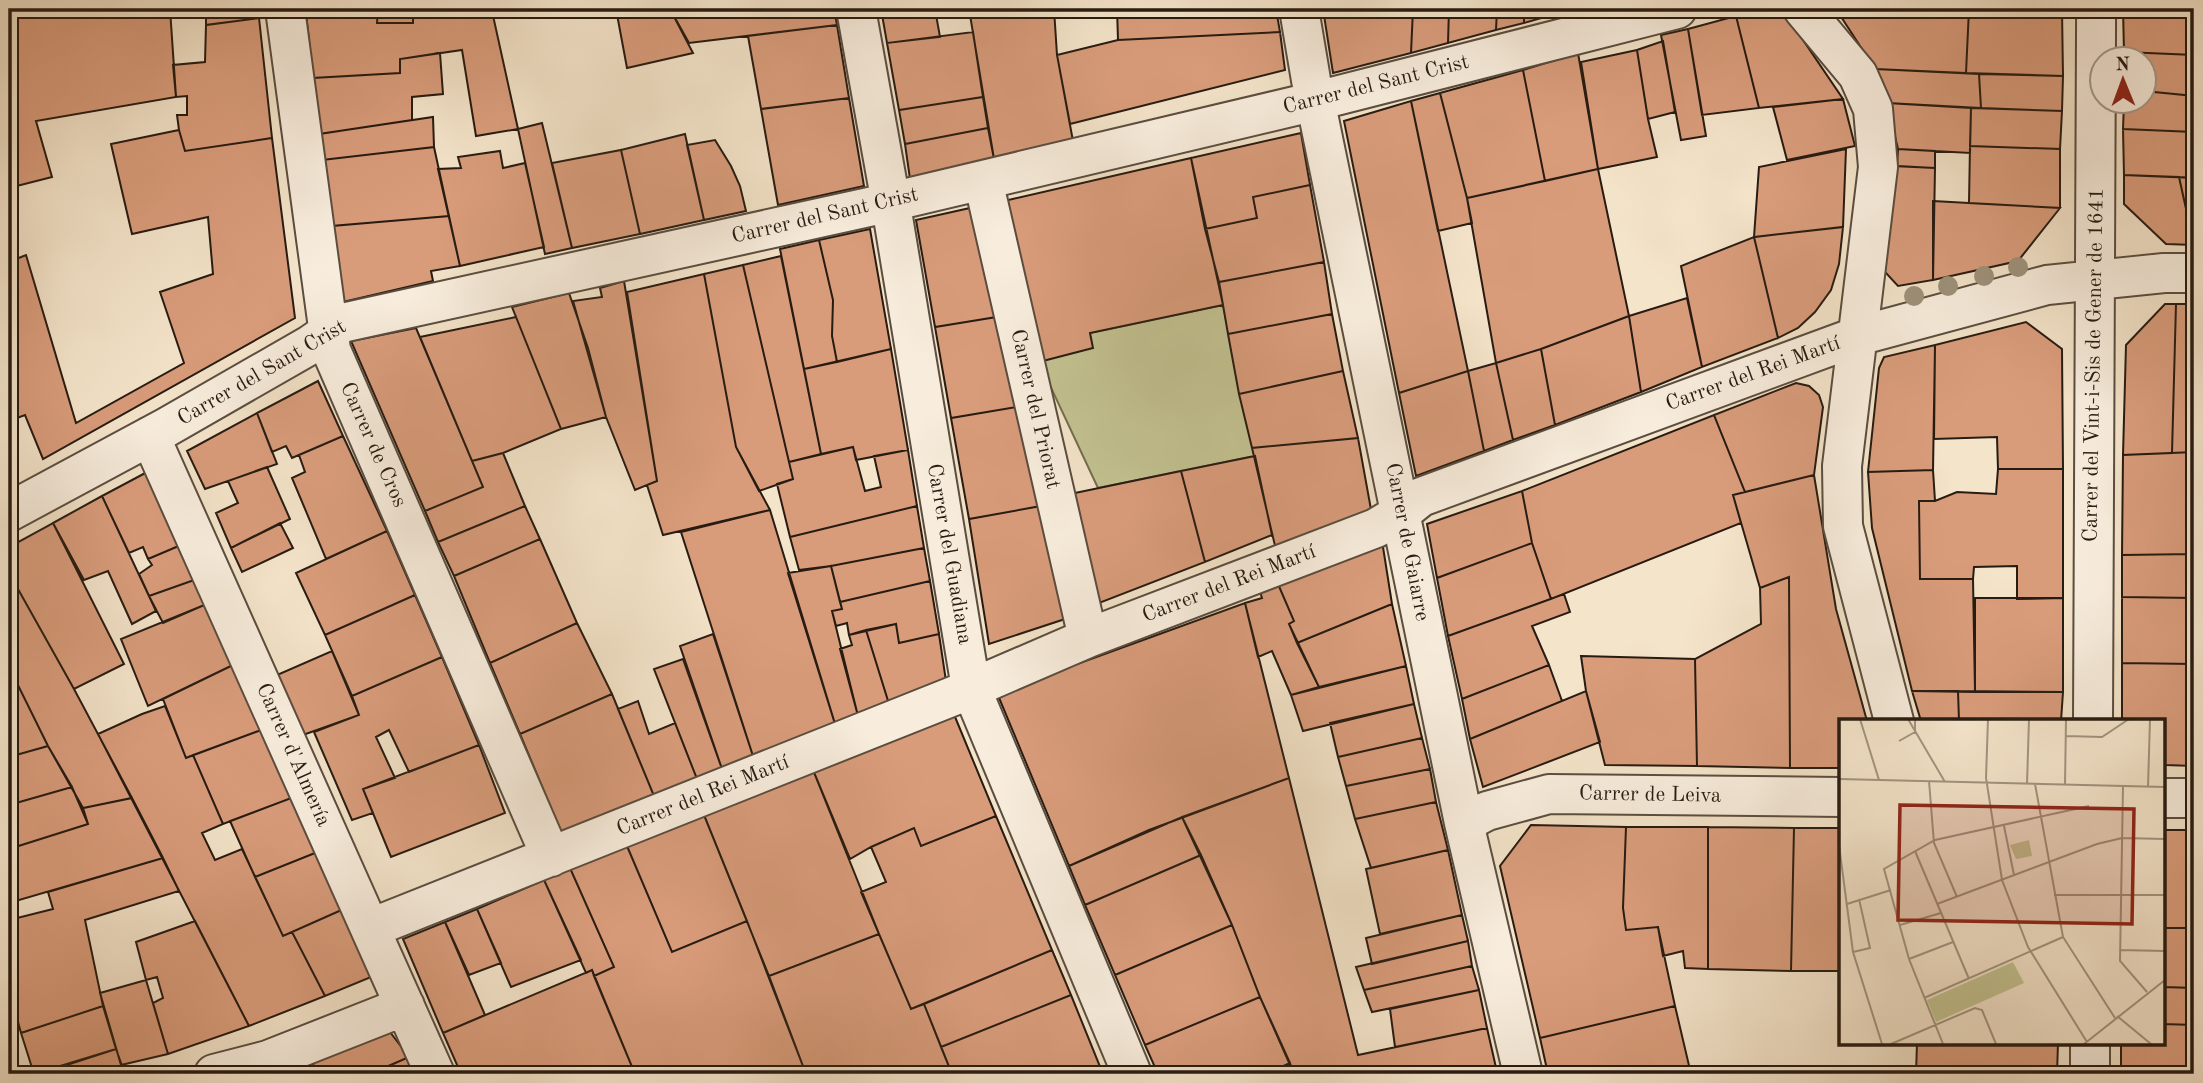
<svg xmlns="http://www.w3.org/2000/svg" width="2203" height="1083" viewBox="0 0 2203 1083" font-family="'Old Standard TT',serif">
	<rect width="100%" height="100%" fill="#f4e4ca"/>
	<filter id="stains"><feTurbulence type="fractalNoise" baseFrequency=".00286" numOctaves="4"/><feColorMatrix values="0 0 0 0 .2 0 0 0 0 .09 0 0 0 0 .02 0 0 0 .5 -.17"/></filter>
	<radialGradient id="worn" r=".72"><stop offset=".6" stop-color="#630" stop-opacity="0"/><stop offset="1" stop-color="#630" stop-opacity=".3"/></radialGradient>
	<path fill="#c3c291" stroke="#756e52" stroke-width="2" d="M1223,305L1255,456L1098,488L1039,362L1090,333Z"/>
	<path fill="#d99c7b" stroke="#271b12" stroke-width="2" d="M9,9H170L176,97L36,121L52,177L9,188Z
		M206,9H258L259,18L206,25Z
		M305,9H378V10L306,13Z
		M378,9H413V23H377Z
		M616,9H670L693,53L627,68Z
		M670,9H834L837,25L689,43Z
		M881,9H935L940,37L887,43Z
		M985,9H1054L1057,55L1073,141L994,159L970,15L986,14Z
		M1117,9H1276L1280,32L1118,40Z
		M1323,9H1413L1411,53L1333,73Z
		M1413,9H1449L1448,43L1411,53Z
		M1449,9H1497L1496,30L1448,43Z
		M1497,9H1524V23L1496,30Z
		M1524,9H1560L1559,13L1524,23Z
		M1766,9H1782L1843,99L1759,108L1736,16Z
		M1836,9H1969L1966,73L1875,69Z
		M1969,9L2062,10L2063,76L1966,73Z
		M2123,9H2194V55L2124,52Z
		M378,10L377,23H413V11H492L518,129L476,136L462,50L400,59V73L313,78L306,13Z
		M1736,16L1759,108L1702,115L1688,29Z
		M259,18L272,138L185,151L179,130L177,115H187V96L176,97L173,65L205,62L206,25Z
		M837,25L849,98L761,109L748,36Z
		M1688,29L1706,136L1681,140L1661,35Z
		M973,32L983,97L899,110L887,43Z
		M1280,32L1285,70L1070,124L1057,55L1118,40Z
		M1663,41L1675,112L1648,119L1637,50Z
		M1637,50L1648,119L1657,157L1598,169L1581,62Z
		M2124,52L2194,55V96L2144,91V60H2124Z
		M440,53L443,94L412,97V120L319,134L313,78L400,73V59Z
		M1578,53L1598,169L1545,181L1523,70Z
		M1875,69L1979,74L1981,108L1887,103Z
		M1523,70L1545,181L1467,198L1440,93Z
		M1979,74L2063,76L2062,111L1981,108Z
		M2144,91L2194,96V132L2123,129L2124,102H2144Z
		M1440,93L1467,198L1472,223L1438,231L1411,101Z
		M983,97L988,128L905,144L899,110Z
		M849,98L864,186L778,205L761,109Z
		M1843,99L1855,146L1787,160L1773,107Z
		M1411,101L1468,371L1399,393L1344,121Z
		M1887,103L1971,108L1970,153L1898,149Z
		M1971,108L2062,111L2060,149L1970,146Z
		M433,117L434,147L322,160L319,134Z
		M542,123L572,248L545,254L518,129Z
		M988,128L994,159L910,179L905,144Z
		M2123,129L2194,132V178L2124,175Z
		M179,130L185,151L272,138L295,318L43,459L25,415L9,421V262L26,255L76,423L184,363L160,292L213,274L208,217L132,234L111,144Z
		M1301,133L1310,185L1253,197L1257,218L1205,229L1191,158Z
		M685,134L704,220L640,234L621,150Z
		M715,140L731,166L740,186L746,211L704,220L687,145Z
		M1970,146L2060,149V208L1969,203Z
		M434,147L449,216L332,226L322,160Z
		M1846,149L1843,227L1754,237L1759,167Z
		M1898,149L1935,151V168L1897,166Z
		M621,150L640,234L572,248L552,163Z
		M500,151L503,168L525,163L544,247L460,266L438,169L461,168L458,157Z
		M1191,158L1223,305L1090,333L1093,348L1039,362L1004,201Z
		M1893,166L1935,168L1933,280L1898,286L1885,272Z
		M1598,169L1629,316L1541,349L1496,363L1467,198Z
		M2124,175L2179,177L2194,245L2166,244L2124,204Z
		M2179,177L2194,178V245Z
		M1310,185L1324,262L1219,282L1205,229L1257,218L1253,197Z
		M1933,201L1969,203L2060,208L2018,261L1933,280Z
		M979,206L1003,316L935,327L916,220Z
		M449,216L460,266L431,271L433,281L343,302L332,226Z
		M1843,227L1839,264L1831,290L1815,312L1798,328L1778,338L1754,237Z
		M870,229L891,349L837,362L832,336L833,300L819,240Z
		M1754,237L1778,338L1702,367L1681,266Z
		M819,240L833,300L832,336L837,362L804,369L780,249Z
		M781,256L821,454L789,462L743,265Z
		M1324,262L1332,314L1228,334L1219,282Z
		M743,265L793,479L759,491L736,447L704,274Z
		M704,274L736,447L770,510L663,535L647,485L657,481L627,292Z
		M624,281L657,481L635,490L606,417L573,301L602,297L600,288Z
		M569,293L588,348L606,417L561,429L512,307Z
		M1687,298L1702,367L1641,392L1629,316Z
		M2165,304H2176L2172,453L2123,455L2126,345Z
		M2176,304H2194V452L2172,453Z
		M1332,314L1343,371L1239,394L1228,334Z
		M1003,316L1022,406L951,418L935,327Z
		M1629,316L1641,392L1555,425L1541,349Z
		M516,317L561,429L503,453L472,461L420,337Z
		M2026,322L2062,349L2063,469H1998L1997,437L1934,439L1935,345Z
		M416,328L483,487L425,511L351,341Z
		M1935,345L1933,470L1868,472L1879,368L1884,357Z
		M891,349L908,450L856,460L853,447L821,454L804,369Z
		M1541,349L1555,425L1513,440L1496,363Z
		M1496,363L1513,440L1484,451L1468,371Z
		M1343,371L1358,438L1252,448L1239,394Z
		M1468,371L1484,451L1416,476L1399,393Z
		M318,381L343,436L292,458L286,446L272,452L257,413Z
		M1796,383L1809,386L1819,395L1823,407L1814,475L1745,492L1714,415Z
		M1022,406L1041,506L969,519L951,418Z
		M257,413L277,464L205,489L187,451Z
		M1714,415L1745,492L1733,495L1741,523L1551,599L1532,543L1522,491Z
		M343,436L387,531L326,559L292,478L305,472L299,455Z
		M1358,438L1372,515L1276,550L1252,448Z
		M853,447L865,491L881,487L874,456L908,450L917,506L790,537L777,484L793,479L789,462Z
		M2194,452V554L2122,555L2123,455Z
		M503,453L525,506L438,542L425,511L483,487L472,461Z
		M1255,456L1272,535L1205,562L1181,471Z
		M267,467L290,519L231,548L216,513L238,503L228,481Z
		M1998,469H2063V598L2017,599V566L1974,567L1973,579H1920L1919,501H1935L1957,492L1996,494Z
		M1933,470L1935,501H1919L1920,579H1973L1975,692L1912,691L1872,528L1868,472Z
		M149,471L181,545L148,559L143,547L129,553L102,496Z
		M1181,471L1205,562L1094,605L1070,494Z
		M1814,475L1836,609L1867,721H1841V768H1790L1789,577L1760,588L1733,495Z
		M1522,491L1532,543L1437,578L1427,524Z
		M102,496L156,611L132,624L108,571L84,580L53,523Z
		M525,506L540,539L454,576L438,542Z
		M917,506L924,548L831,566L799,570L790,537Z
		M1041,506L1065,619L989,644L969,519Z
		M770,510L835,724L753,756L681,532Z
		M53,523L124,664L74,689L9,573V547Z
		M280,523L293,548L242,572L231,548Z
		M387,531L415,595L325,635L296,573Z
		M540,539L577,623L490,663L454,576Z
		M1532,543L1551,599L1448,636L1437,578Z
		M181,545L197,579L149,596L139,574L152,565L148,559Z
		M1378,545L1383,547L1392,604L1297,643L1289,624L1294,621L1278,584Z
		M924,548L930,581L840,602L831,566Z
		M2194,554V598L2122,597V555Z
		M831,566L842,609L832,611L858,716L835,724L788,573Z
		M9,573L74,689L132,798L83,808L48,746L9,667Z
		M1789,577L1790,768L1697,766L1695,659L1761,624L1760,588Z
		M197,579L209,603L163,623L149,596Z
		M930,581L939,634L899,643L896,624L849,635L847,623L836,626L832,611L842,609L840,602Z
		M1278,584L1294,621L1289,624L1319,687L1291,695L1272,651L1258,657L1245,603L1262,598L1260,592Z
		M1564,594L1570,612L1532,626L1549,665L1462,699L1448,636Z
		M415,595L442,657L352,696L325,635Z
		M2122,597L2194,598V664L2122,663Z
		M1975,598H2063V692H1975Z
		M209,603L235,664L148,706L121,639Z
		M1245,603L1289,778L1149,830L1069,866L997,693Z
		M1392,604L1406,666L1319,687L1297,643Z
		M577,623L612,694L520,734L490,663Z
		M896,624L899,643L939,634L946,681L889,704L866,630Z
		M866,630L889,704L858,716L840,649L852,645L849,635Z
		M713,634L753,756L722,769L680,646Z
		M332,651L359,715L303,735L277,675Z
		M1581,656L1695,659L1697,766L1605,765L1586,691Z
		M442,657L479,745L409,772L389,730L376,737L395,778L363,789L373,813L352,820L314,732L359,715L352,696Z
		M683,659L722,769L697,779L654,669Z
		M2122,663L2194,664V766L2165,765L2163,763V721H2122Z
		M235,664L264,729L186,758L163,699Z
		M1549,665L1562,701L1470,739L1462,699Z
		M1406,666L1414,704L1303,731L1291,695Z
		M9,667L48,746L9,757Z
		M1586,691L1600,742L1483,787L1470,739Z
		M1912,691H1958L1959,721H1921Z
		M1958,691L2063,692L2061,721H1959Z
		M612,694L654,796L561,832L520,734Z
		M638,701L649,734L675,723L697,779L654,796L618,709Z
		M1414,704L1422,738L1338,757L1330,723Z
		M165,706L186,758L193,755L223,824L202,833L215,860L242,849L283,936L292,932L325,996L249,1026L98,734L142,714Z
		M953,712L996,816L921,846L914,828L871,847L850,859L813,770Z
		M264,729L294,797L223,824L193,755Z
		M1422,738L1430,769L1346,786L1338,757Z
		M479,745L505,813L391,857L363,789Z
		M48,746L72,787L9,805V757Z
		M1430,769L1436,802L1355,819L1346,786Z
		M813,770L879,934L769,976L704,815Z
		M1289,778L1358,1055L1487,1028L1497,1072L1487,1074H1294L1260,997L1232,925L1182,817Z
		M72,787L88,824L9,849V805Z
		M294,797L320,851L255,877L230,821Z
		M132,798L163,858L9,903V849L88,824L83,808Z
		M1436,802L1448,850L1371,868L1355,819Z
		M704,815L747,921L672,952L627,846Z
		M996,816L1052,950L911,1009L861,892L886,882L871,847L914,828L921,846Z
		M1182,817L1201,855L1085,905L1069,866Z
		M1531,825L1626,827L1623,908L1626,930L1658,927L1675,1006L1540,1038L1500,866Z
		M1626,827H1708V969L1685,968L1683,951L1663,956L1658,927L1626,930L1623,908Z
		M1708,827L1794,828L1791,971L1708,969Z
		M1794,828H1841V971H1791Z
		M2165,830H2194V928H2163V832Z
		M627,846L672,952L747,921L806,1074H635L594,976L614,967L570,868Z
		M1448,850L1462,915L1380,934L1366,869Z
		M320,851L346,908L283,936L255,877Z
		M1201,855L1232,925L1115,975L1085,905Z
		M163,858L179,891L85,920L103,1006L21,1033L9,989V920L53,909L48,892Z
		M570,868L614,967L594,976L592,970L586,973L544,880Z
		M544,880L581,960L511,987L477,909Z
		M346,908L376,975L325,996L292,932Z
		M477,909L501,963L469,975L445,922Z
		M1462,915L1468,941L1372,964L1366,938Z
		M195,921L249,1026L168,1054L153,1003L163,998L157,977L146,980L136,942Z
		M445,922L485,1015L443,1033L403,939Z
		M1232,925L1260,997L1145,1045L1115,975Z
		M2163,928H2194V988L2163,987Z
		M879,934L911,1009L924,1004L952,1074H806L769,976Z
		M1468,941L1472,966L1364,990L1356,967Z
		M1052,950L1071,995L941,1047L924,1004Z
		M1472,966L1479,990L1372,1012L1364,990Z
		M592,970L635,1074H461L443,1033Z
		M146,980L168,1054L121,1065L100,993Z
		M2163,987L2194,988V1025L2163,1024Z
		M1479,990L1487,1028L1395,1047L1390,1009Z
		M1071,995L1103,1074H952L941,1047Z
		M1260,997L1290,1063L1266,1074H1158L1145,1045Z
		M103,1006L116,1049L34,1074L21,1033Z
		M1675,1006L1691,1074H1548L1540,1038Z
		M2163,1024L2194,1025V1074H2121V1043H2163Z
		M390,1032L409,1057L370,1074H317L312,1062Z
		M1917,1043H2058L2057,1074H1916Z
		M116,1049L125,1074H39Z
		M409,1057L416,1074H370Z
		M1290,1063L1294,1074H1266Z"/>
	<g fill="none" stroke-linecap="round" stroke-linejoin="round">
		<g stroke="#5a4d40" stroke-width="42">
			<path id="street" d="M285,9L331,350L551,857
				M856,9L887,181L971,688L1132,1074
				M1299,9L1311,80L1464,823L1523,1074
				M1803,9L1858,75L1873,109L1878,167L1842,466L1843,526L1894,721
				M983,180L1088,638
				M150,436L435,1074
				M9,512L167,427L310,345L342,323L869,207L1316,101L1677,9
				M2093,721C2092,483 2097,246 2096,9
				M2163,798H2194
				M1464,823L1487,811L1549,794L1841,797
				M371,928L956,695L1088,638L1376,528L1401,513L1421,497L1858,336L2047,285L2164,273H2194
				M2090,1043V1074
				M214,1074L268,1060L405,1006"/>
		</g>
		<use href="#street" stroke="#f8eddd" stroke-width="38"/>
	</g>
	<g fill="#9d917a">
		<circle cx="2018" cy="267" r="10"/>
		<circle cx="1984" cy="276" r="10"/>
		<circle cx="1948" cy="286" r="10"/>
		<circle cx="1914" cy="296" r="10"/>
	</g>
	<g text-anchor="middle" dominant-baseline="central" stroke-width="5" stroke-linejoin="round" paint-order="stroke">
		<g font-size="21" fill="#271b12" stroke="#f8eddd">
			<text transform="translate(1376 85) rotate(-14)">Carrer del Sant Crist</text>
			<text transform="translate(825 216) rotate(-13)">Carrer del Sant Crist</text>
			<text transform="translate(2094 365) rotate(-89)">Carrer del Vint-i-Sis de Gener de 1641</text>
			<text transform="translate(262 373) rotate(-30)">Carrer del Sant Crist</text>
			<text transform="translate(1753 374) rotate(-20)">Carrer del Rei Martí</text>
			<text transform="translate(1035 409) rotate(77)">Carrer del Priorat</text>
			<text transform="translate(373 445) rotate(66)">Carrer de Cros</text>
			<text transform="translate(1407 542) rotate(79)">Carrer de Gaiarre</text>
			<text transform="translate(949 554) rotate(80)">Carrer del Guadiana</text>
			<text transform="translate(1229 584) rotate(-21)">Carrer del Rei Martí</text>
			<text transform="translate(293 755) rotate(66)">Carrer d'Almería</text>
			<text transform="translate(1650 795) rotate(1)">Carrer de Leiva</text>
			<text transform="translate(703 796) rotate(-22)">Carrer del Rei Martí</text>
		</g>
	</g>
	<g transform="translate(1839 719)">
		<rect width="326" height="326" fill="#f4e4ca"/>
		<path d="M190,121L193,137L177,140L171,126ZM174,243L185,264L97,303L88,281Z" fill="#c3c291"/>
		<path fill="none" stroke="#a29480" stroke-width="2" d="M21,0L40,61M69,0L106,63M149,0L147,59L163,161L189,228L248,323M227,17L263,18L290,0M60,22L76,13V0M0,60L326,68M90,62L95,124L118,178M188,65L190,0M196,65L224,218L276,299M226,66L227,0M284,67L281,242L308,273M309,68L311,0M165,107L175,156M0,126L14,233L43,325M76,132L130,260M215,176H326M8,185L52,171M98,185L258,125L283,119L326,120M61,206L102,194M281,231L326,232M14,233L31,229L20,180M70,240L114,223M85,279L224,218M278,297L312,325M52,325L136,289L143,291L157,325M104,325L70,240L45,150L96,121L250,87M245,325L326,261"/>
		<path fill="#8f2418" fill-opacity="0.15" stroke="#8f2418" stroke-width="3.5" d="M61,86L295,90L293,205L59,201Z"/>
		<rect width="326" height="326" fill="none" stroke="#271b12" stroke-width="3.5"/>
	</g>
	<rect width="2203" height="1083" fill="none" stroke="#f4e4ca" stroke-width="35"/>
	<rect x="10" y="10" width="2182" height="1062" fill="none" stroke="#271b12" stroke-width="3.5"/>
	<rect x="18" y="18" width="2168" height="1048" fill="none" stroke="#271b12" stroke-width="2"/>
	<g transform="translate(2123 80) rotate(359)"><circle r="33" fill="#f8eddd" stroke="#a4998c" stroke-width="2"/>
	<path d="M0-5L12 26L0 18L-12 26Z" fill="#8f2418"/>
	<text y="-10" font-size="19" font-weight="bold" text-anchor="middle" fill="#271b12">N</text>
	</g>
	<rect width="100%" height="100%" filter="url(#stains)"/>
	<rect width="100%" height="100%" fill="url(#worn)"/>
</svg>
